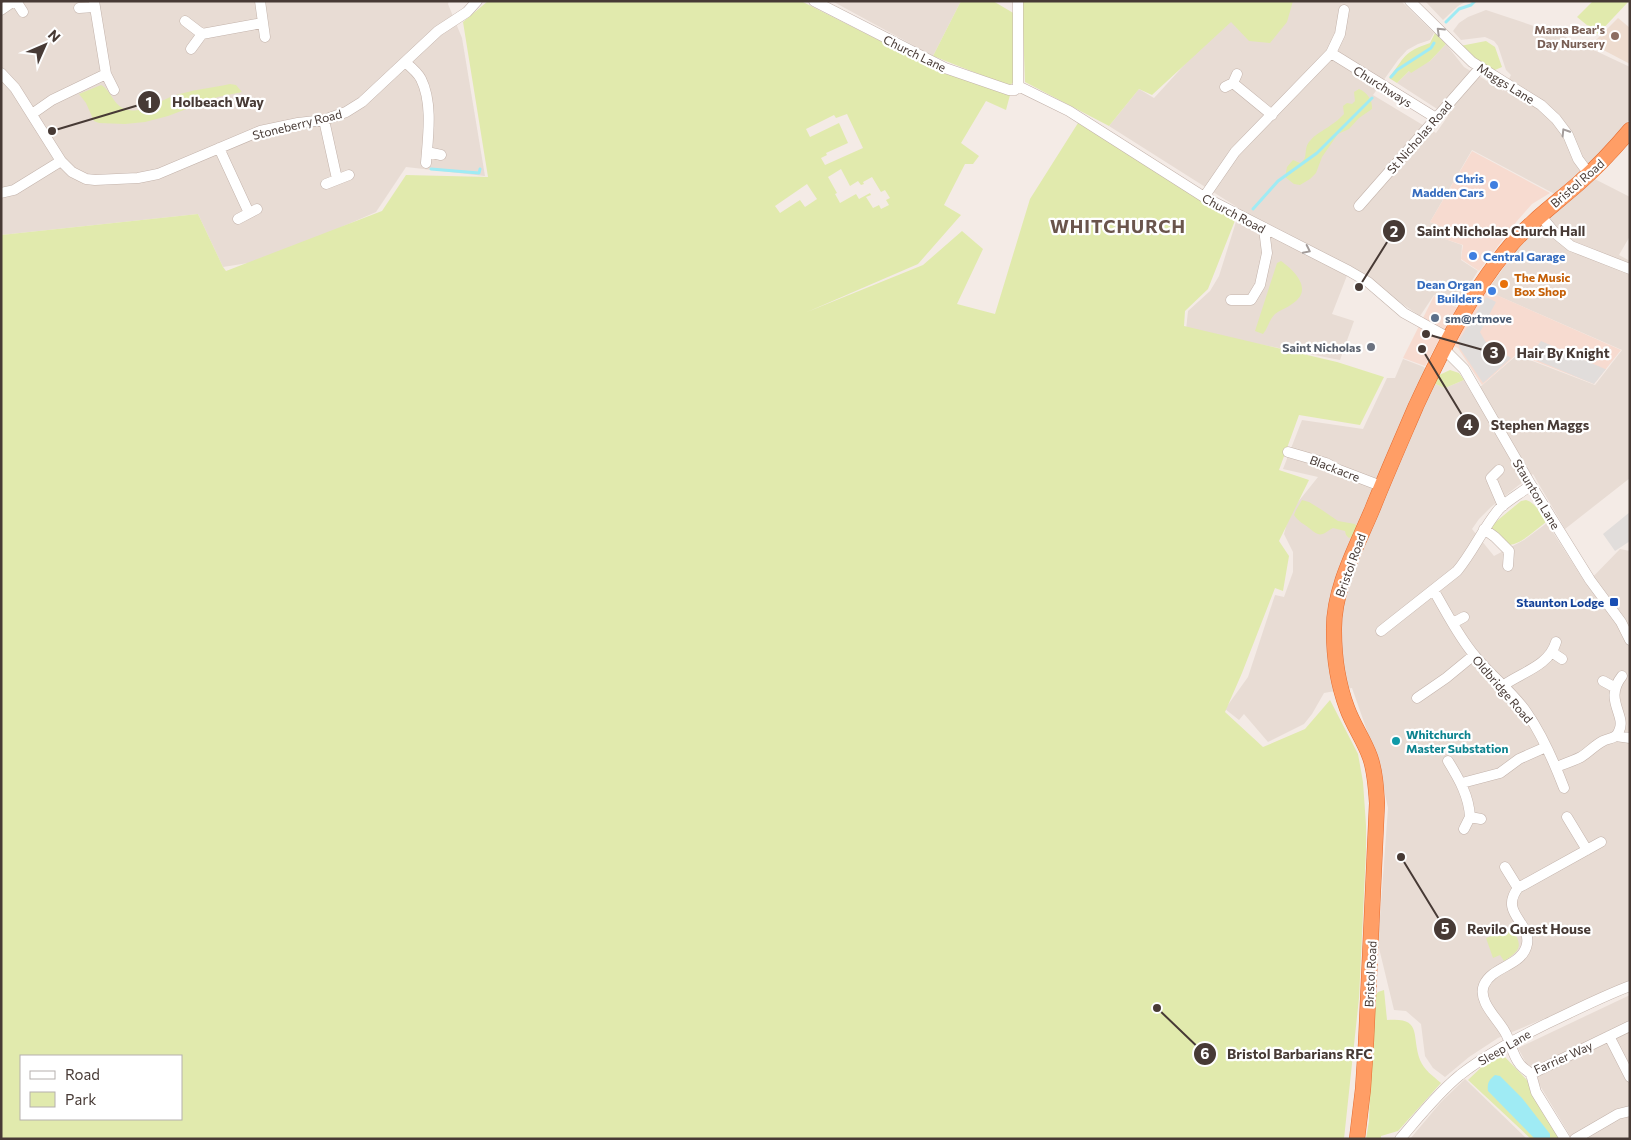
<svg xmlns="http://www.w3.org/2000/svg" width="1631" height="1140" viewBox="0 0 1631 1140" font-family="Commissioner,sans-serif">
	<rect width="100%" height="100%" fill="#f4ebe6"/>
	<path fill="#e8dcd4" d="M1,1H449L448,4L462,38L485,176L406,167L376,212L266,260L223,267L198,214L1,235Z
		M832,1H961L933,56Z
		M1243,1H1401L1434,33L1430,40L1418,44L1407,50L1398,60L1373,95L1436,133L1448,116L1397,83L1409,71L1430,61L1446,44L1464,67L1503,91L1511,75L1506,70L1498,46L1494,41L1485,37L1461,40L1453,31L1459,23L1468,17L1486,10L1564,36L1630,67V119L1608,146L1581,172L1630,197V236L1619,255L1630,261V478L1565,529L1533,474L1491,507L1479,519L1472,529L1494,556L1524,540L1547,523L1586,584L1620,549L1630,551V985L1567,1009L1498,1038L1469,1057L1445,1077L1433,1068L1425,1056L1421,1024L1406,1011L1394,1010L1378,944L1388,808L1378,762L1352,688L1324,693L1312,714L1304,724L1268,742L1244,714L1239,720L1225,709L1248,677L1275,595L1284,597L1293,572V552L1284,534L1290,512L1318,477L1283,469L1302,420L1363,429L1387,378H1395L1403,359L1424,367L1433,383L1445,388L1464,380L1472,394L1517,355L1595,385L1622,350L1487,291L1532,228L1566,200L1472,150L1430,222L1448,229L1445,239L1462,245L1461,260L1478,271L1456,306L1434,295L1420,316L1350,268L1332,314L1354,321L1340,360L1186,330L1188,311L1210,291L1219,276L1240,209L1109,126L1139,89L1154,98Z
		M1425,1H1467L1458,6L1443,20Z
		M1630,995V1139H1572L1539,1084L1537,1076L1531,1066L1526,1063L1518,1048Z
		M1465,1079L1527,1139H1410L1441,1102Z"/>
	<path fill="#f7dbd0" d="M1472,151L1550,193L1532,204L1517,221L1479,271L1461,259L1463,245L1445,239L1447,229L1430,222Z
		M1485,290L1621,350L1594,384L1517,354L1482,385L1458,348L1439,340L1425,366L1403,358L1434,296L1470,314Z"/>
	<path fill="#eedccf" d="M1618,18L1630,28V64L1592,44Z"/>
	<path fill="#e1eaad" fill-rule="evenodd" d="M488,1H801L932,67L1010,95L1006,110L986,101L961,143L979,156L973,164H965L944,205L961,215L918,264L807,312L923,265L962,231L983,249L957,304L995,314L1030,199L1078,123L1236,218L1208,289L1185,311L1184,326L1337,362L1384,377L1360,425L1299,415L1279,470L1309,480L1279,541L1289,556L1283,591L1275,588L1242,673L1225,712L1263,747L1305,729L1330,700L1358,754L1363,782L1366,825V851L1359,998L1344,1139H1V235L198,214L223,267L226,271L382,211L406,175L488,177L463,22ZM847,114L863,148L825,165L821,158L827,155L826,153L848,143L839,123L810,137L806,129L834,115L836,118ZM841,169L850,186L858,181L861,185L864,184L863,182L872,177L881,192L885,190L890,198L886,200L889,205L881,209L879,205L873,208L866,197L871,195L870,193L859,199L856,194L840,203L835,194L837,193L828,177ZM807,184L817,199L805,207L800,200L780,213L775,206ZM21,1056H181V1119H21Z
		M961,1H993L1015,14L1016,80L1009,86L933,56Z
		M1022,1H1293L1287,22L1270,43L1249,41L1231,22L1152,95L1139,89L1109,126L1025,82Z
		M1593,1H1629L1598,34L1577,17Z
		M1435,33L1446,44L1430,61L1411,73L1409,71L1397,83L1389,78C1405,57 1403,52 1430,43Z
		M1486,41L1495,47L1502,67L1495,70L1488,69L1460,46Z
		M230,84L236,85L242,92L218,97L168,116L145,122L125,124L99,123L94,121L86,103L79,94L101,85C111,90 113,105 125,109C143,115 157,102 173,96C191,90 211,88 230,84Z
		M1359,89C1367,92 1373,101 1372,109L1359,118L1349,129L1338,134L1322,157L1316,173L1310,179L1300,185L1294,184L1285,177L1287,167L1293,160L1300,163C1309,158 1303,150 1309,142C1315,134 1323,131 1331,125C1336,122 1340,118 1344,114L1343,106L1347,103L1352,104L1355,101L1354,92Z
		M1281,261C1295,271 1314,290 1292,304C1287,308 1280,310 1275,314C1269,320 1268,328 1263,334L1255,331L1277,263Z
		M1450,370L1459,373L1464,380L1445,388L1433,383L1435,377Z
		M1302,500L1309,502L1322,510L1338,521L1355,524L1357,526L1353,536L1349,538L1346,535L1345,531L1333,528C1321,535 1321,538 1309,528C1304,524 1299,522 1294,515L1296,510Z
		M1526,500C1536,503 1541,514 1546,522C1535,530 1521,545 1507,545L1491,530L1492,525L1521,501Z
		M1512,929C1523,946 1521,950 1504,961L1500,955L1493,958L1486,938Z
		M1384,990L1387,1020C1423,1017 1411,1035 1420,1060C1424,1070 1433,1076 1441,1083L1398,1131L1381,1136V1139H1366L1369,1121L1373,999L1378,992Z
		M1502,1054L1527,1080L1545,1114L1563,1139H1531L1468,1080L1491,1058Z"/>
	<path fill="#e1dddb" d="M1486,297L1496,302L1480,332L1485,341L1511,358L1483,383L1459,347V340Z
		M1541,341L1605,369H1606L1594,384L1529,357Z
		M1630,512V541L1615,551L1603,534Z"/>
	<path fill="#9febf4" d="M1495,1075L1500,1076L1522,1098L1550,1134V1139H1535L1488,1091C1487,1083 1489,1080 1495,1075Z"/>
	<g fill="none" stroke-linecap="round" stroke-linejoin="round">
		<path stroke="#9febf4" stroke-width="3" d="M1446,22L1459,9L1471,5L1475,1
			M1391,77L1397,70L1431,48L1434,43
			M431,169L479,173L480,169
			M1253,209L1278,181L1317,153L1372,98"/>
		<g stroke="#c3b3ab" stroke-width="11">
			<path id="minor" d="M16,1L23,12
				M260,1L265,37
				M814,1L945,68L1009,90H1015L1018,86
				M1018,1V86
				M1410,1L1472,62L1541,105L1556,119L1568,135L1578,159L1589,174
				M79,8L94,7
				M1,10L14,1
				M185,21L202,34L262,23
				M191,49L202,34
				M1331,53L1340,34L1344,10
				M405,62C411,67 418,73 421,79C433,103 428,137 426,163
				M1,73L15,88L61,161L72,172L86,179L95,180L138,178L158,174L260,131L298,123L324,120L346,112L362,102L438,31L467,12L477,1
				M106,74L114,90
				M1233,83L1272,115
				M1018,86L1069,111L1204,197L1349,271L1368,282L1404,313L1449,338
				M1225,87L1233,83L1237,74
				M32,114L52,100L106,74L94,1
				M324,120L337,179
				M219,148L249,213
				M427,152L441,155
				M326,184L349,175
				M1,193L14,190L61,161
				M1204,197L1235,152L1331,53L1436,118
				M1359,206L1480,68
				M1540,215L1555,233L1571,246L1630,269
				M238,219L257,209
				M1231,300H1251L1260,285L1267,253L1264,229
				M1444,349L1464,369L1531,485L1590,580L1621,622L1630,640
				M1288,452L1326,463L1339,470L1381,486
				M1499,470L1491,478L1503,506
				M1484,529L1495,537L1509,551L1508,566
				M1434,591C1447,613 1458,636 1475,656C1491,676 1512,691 1527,713C1543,736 1554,762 1564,788
				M1453,623L1464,617
				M1381,631L1457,571C1473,552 1483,528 1499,509C1508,500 1521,493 1531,485
				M1553,653L1562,659
				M1603,681L1614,687
				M1504,685C1522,672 1549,666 1556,642
				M1417,698L1446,678L1474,655
				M1616,736L1630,738
				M1448,761C1459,779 1469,796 1470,817
				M1556,767C1564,764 1573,761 1581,757C1589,752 1595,745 1603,741C1609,738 1616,739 1619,731C1627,715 1603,700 1622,676
				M1462,783L1500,773L1519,759L1546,747
				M1567,817L1587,850
				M1464,829L1470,817L1481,819
				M1601,842L1518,888C1499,913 1531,922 1527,944C1523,966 1492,966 1484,985C1477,1001 1498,1019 1505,1032C1511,1042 1512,1054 1519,1063C1522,1068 1527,1070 1531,1074L1630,1026
				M1505,867L1518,888
				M1609,1036L1630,1077
				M1531,1074L1536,1092L1565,1139
				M1400,1139C1419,1117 1438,1093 1460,1075C1487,1054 1516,1039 1546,1024C1574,1011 1601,997 1630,986
				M1575,1139L1618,1114L1630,1111"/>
		</g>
		<g stroke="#e56b2f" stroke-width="16">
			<path id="highway" d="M1357,1139L1363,1089L1366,1043L1377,803C1376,787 1375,771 1370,757C1364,740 1353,725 1347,708C1338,684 1334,657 1334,631C1333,589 1356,548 1372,510C1386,475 1401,441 1416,406C1442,350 1470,293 1510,246C1530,222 1555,204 1579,183C1597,167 1614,149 1630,130"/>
		</g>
		<use href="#minor" stroke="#fff" stroke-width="10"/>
		<use href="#highway" stroke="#ff9e66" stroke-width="15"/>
	</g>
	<defs><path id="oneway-chevron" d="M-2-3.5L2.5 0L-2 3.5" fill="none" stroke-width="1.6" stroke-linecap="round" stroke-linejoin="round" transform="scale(1.25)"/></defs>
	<g stroke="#a39c9a">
		<use href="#oneway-chevron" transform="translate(1440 31) rotate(-136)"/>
		<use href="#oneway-chevron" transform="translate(1565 132) rotate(-122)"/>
		<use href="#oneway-chevron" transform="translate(1307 250) rotate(26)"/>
	</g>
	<circle fill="#8d6e63" stroke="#fff" stroke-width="2" cx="1615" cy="36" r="5"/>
	<g fill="#3f7fe0" stroke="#fff" stroke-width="2">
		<circle cx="1494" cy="185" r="5"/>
		<circle cx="1473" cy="256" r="5"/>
		<circle cx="1492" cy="291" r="5"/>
	</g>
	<circle fill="#e8710a" stroke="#fff" stroke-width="2" cx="1504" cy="284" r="5"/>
	<circle fill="#5c6f8a" stroke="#fff" stroke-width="2" cx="1435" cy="318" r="5"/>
	<circle fill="#6b7280" stroke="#fff" stroke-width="2" cx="1371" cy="347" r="5"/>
	<rect fill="#1a4fb4" stroke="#fff" stroke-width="2" x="1609" y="597" width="10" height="10" rx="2.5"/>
	<circle fill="#0f9aa8" stroke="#fff" stroke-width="2" cx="1396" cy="741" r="5"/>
	<g text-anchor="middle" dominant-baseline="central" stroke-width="4.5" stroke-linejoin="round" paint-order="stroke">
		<g font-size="12" font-weight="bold" fill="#785e54" stroke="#fff" text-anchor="end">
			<text x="1605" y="29">Mama Bear's<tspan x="1605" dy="14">Day Nursery</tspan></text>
		</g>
		<g font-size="12" fill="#473a35" stroke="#fff">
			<text transform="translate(915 53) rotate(26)">Church Lane</text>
			<text transform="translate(1506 83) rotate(32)">Maggs Lane</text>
			<text transform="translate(1383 86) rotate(32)">Churchways</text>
			<text transform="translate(297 124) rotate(-14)">Stoneberry Road</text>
			<text transform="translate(1419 137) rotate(-49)">St Nicholas Road</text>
			<text transform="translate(1577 183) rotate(-41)">Bristol Road</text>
			<text transform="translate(1234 213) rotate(28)">Church Road</text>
			<text transform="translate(1335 468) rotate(21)">Blackacre</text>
			<text transform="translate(1537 494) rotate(59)">Staunton Lane</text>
			<text transform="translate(1350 565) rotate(-70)">Bristol Road</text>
			<text transform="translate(1503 689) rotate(49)">Oldbridge Road</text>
			<text transform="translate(1370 974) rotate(-87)">Bristol Road</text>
			<text transform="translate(1504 1047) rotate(-30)">Sleep Lane</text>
			<text transform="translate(1563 1057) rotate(-24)">Farrier Way</text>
		</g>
		<g font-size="12" font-weight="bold" fill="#366cbe" stroke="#fff" text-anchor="end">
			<text x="1484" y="178">Chris<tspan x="1484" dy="14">Madden Cars</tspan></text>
			<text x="1483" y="256" text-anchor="start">Central Garage</text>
			<text x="1482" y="284">Dean Organ<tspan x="1482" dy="14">Builders</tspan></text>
		</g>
		<g font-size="12" font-weight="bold" fill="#c56008" stroke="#fff" text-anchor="start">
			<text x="1514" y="277">The Music<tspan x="1514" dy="14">Box Shop</tspan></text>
		</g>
		<g font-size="12" font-weight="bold" fill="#4e5e75" stroke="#fff" text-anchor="start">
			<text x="1445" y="318">sm@rtmove</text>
		</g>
		<g font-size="12" font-weight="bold" fill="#5b616d" stroke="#fff" text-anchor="end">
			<text x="1361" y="347">Saint Nicholas</text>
		</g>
		<g font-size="12" font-weight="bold" fill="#164399" stroke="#fff" text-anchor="end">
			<text x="1604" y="602">Staunton Lodge</text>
		</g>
		<g font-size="12" font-weight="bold" fill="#0d838f" stroke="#fff" text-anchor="start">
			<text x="1406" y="734">Whitchurch<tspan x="1406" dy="14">Master Substation</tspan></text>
		</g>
		<g font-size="18" font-weight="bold" letter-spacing="1" fill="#6a554c" stroke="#fff">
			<text x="1118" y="226">WHITCHURCH</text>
		</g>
	</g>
	<path fill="none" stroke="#473a35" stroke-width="2" d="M52 131L149 102M1359 287L1394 231M1426 334L1494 353M1422 349L1468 425M1401 857L1445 929M1157 1008L1205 1054"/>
	<g fill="#473a35" stroke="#fff" stroke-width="2">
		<circle cx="52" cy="131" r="5"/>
		<circle cx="1359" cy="287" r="5"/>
		<circle cx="1426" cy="334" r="5"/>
		<circle cx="1422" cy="349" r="5"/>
		<circle cx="1401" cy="857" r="5"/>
		<circle cx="1157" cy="1008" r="5"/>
		<circle cx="149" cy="102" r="12"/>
		<circle cx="1394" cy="231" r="12"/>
		<circle cx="1494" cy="353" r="12"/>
		<circle cx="1468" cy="425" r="12"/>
		<circle cx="1445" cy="929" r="12"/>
		<circle cx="1205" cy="1054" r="12"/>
	</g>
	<g font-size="15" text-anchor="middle" font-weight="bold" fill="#fff">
		<text x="149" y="108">1</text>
		<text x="1394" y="237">2</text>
		<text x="1494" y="358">3</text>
		<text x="1468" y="430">4</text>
		<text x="1445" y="934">5</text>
		<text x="1205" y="1059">6</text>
	</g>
	<g font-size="14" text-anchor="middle" font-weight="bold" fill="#473a35" stroke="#fff" stroke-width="4.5" stroke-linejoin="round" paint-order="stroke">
		<text x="218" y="107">Holbeach Way</text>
		<text x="1501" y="236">Saint Nicholas Church Hall</text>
		<text x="1563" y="358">Hair By Knight</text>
		<text x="1540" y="430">Stephen Maggs</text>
		<text x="1529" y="934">Revilo Guest House</text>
		<text x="1300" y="1059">Bristol Barbarians RFC</text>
	</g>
	<rect width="1631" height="1140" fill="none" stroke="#473a35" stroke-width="5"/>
	<rect x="20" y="1055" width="162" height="65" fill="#ffffff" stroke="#b5b0ae"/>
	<rect x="30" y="1071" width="25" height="8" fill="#ffffff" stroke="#b5b0ae"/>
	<text x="65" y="1080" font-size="15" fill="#473a35">Road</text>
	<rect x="30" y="1092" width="25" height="15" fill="#e1eaad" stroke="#b5b0ae"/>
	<text x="65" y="1105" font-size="15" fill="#473a35">Park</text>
	<g transform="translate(45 45) rotate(45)" stroke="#ffffff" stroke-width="4" paint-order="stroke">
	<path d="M0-4L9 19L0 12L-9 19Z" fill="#473a35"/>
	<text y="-8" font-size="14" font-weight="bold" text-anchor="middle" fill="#473a35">N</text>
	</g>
</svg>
